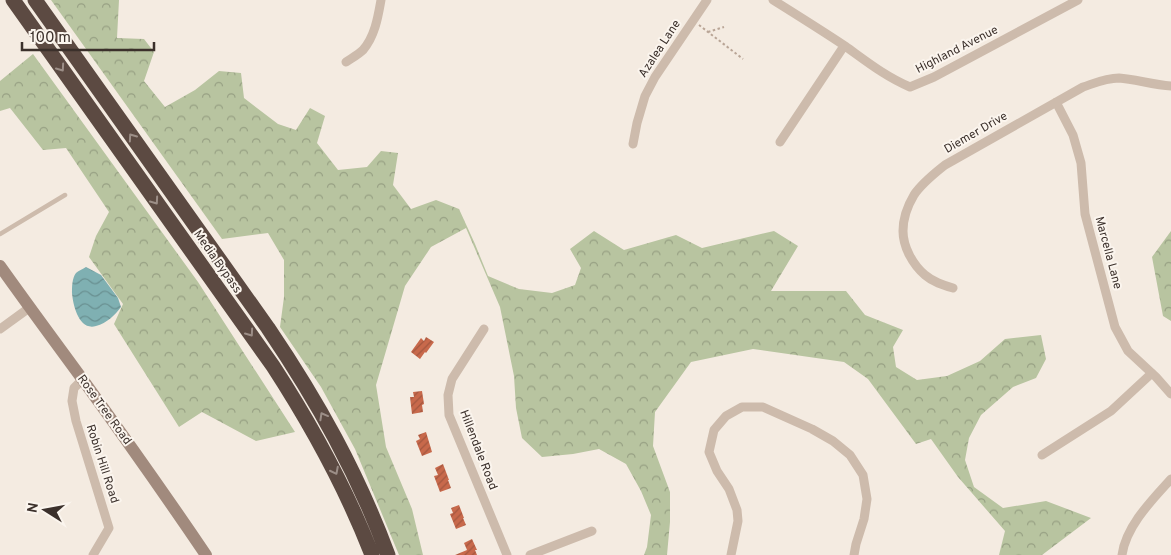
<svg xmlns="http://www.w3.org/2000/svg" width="1171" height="555" viewBox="0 0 1171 555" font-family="Overpass,sans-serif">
	<defs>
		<pattern id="forest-crowns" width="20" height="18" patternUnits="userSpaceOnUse" patternTransform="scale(1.25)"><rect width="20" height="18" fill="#b8c4a0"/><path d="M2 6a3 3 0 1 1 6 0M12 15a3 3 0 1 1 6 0" fill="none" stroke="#97a083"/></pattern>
		<pattern id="water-waves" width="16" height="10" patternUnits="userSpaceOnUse" patternTransform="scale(1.25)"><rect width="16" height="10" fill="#7fb0b2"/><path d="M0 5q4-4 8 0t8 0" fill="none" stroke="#699091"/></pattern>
		<pattern id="building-hatch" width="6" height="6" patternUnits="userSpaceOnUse" patternTransform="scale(1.25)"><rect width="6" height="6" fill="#c8694b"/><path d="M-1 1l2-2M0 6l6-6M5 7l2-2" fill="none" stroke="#a4573f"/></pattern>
	</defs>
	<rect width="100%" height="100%" fill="#f4ebe1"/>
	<path fill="url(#forest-crowns)" d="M51,0H119L117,38L144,39L154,52L144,81L165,107L195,90L219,71L241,73L244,98L278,124L296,130L310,108L325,116L317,143L338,170L367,167L381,151L398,153L393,185L411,209L436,200L459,209L475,244L488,276L519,289L552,293L575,285L581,268L570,249L594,231L624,250L676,235L702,248L774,231L798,246L771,291H846L865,315L903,330L893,347L896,367L917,380L947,376L980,361L1005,339L1041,335L1046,359L1036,378L1013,387L981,415L969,438L965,460L974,487L1003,508L1046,501L1091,518L1042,555H999L1005,531L958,477L931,439L916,444L868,379L844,362L753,349L691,362L655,412L653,446L670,492V522L667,555H644L647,547L651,515L641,491L626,464L599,449L573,454L542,457L522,438L516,408L514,376L500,307L466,228L431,247L405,286L376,385L386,447L412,509L423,555H399L355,449L321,387L280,327L284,297V260L268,233L222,239Z
		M33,54L198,282L295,432L256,441L202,412L179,427L114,324L123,304L89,257L96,236L109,212L66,148L43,150L10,108L0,111V81Z
		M1171,231V321L1163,316L1152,257Z"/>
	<path fill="url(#water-waves)" d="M86,267L101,275L118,298L121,307C115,315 107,323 96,326C79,331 73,305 72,293C72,287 72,278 76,273C78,271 83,269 86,267Z"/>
	<path fill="url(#building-hatch)" d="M426,337L434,342L426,353L425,352L420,359L411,352L421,338L424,341Z
		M422,391L424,404L422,405L423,412L412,414L410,397H414L413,392Z
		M426,432L432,452L422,456L416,441L420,439L418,435Z
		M443,464L449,480H448L451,488L440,492L434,476L438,475L435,468Z
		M459,505L464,518H463L466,525L456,529L450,514L453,513L451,508Z
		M472,539L477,550H475L477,555H455L467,550L464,543Z"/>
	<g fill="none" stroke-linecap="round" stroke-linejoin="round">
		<path stroke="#b9a596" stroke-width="2" stroke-dasharray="2.5 2.5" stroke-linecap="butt" d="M699,25L743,59
			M708,32L724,27"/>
		<path stroke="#cdbbac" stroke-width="4.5" d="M0,234L65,195"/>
		<path stroke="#cdbbac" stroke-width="9" d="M773,0C797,15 821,30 845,46C866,61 886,77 910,87L934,77L1078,0
			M346,62C352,58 359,54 363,50C375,36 378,17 381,0
			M1056,102L1073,135L1081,163L1085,214L1115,327L1128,351L1156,377L1171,394
			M780,142L844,46
			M633,144L637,123L645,96L655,77L707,0
			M953,288C943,285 933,282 925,275C913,265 903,247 903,231C903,219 908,205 914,195C922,183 934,174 945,165L1083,87C1095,83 1106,78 1119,78C1135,79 1153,85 1171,86
			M0,329L29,308
			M484,329L452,379L448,395L449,415L507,555
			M83,379L74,388L72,401L76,421L109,528L93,555
			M1042,455L1111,411L1152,373
			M530,555L592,531
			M731,555L738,521L737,510L729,489L717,471L709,452L714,430L726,416L742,407H763L812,429L833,441L850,455L863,475L867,499L864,519L856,544L854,555
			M1122,555C1126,526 1152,500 1171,479"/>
		<path stroke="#a18a7d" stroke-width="12" d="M0,266C27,304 55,342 83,380C125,438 166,496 206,555"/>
		<path stroke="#5c4a42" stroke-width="15" d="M13,0L273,366C312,426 346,488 372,555
			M35,0L268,328C318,402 357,472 388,555"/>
	</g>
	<defs><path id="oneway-chevron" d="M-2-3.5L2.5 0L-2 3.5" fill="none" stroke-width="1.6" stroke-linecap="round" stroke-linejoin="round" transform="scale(1.25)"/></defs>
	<g stroke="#9c8e87">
		<use href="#oneway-chevron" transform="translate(61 68) rotate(55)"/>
		<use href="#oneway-chevron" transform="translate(132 137) rotate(-125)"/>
		<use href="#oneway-chevron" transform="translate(155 201) rotate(55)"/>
		<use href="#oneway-chevron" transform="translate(250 333) rotate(55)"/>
		<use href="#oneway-chevron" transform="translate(323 416) rotate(-119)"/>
		<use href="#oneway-chevron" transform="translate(335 471) rotate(63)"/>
	</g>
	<g text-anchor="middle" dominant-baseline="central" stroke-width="4" stroke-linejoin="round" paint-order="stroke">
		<g font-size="12" fill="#3b302b" stroke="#fbf5ee">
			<text transform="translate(660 49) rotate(-57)">Azalea Lane</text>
			<text transform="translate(957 50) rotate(-27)">Highland Avenue</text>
			<text transform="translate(976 133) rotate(-30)">Diemer Drive</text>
			<text transform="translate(1108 253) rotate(75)">Marcella Lane</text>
			<text transform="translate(217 262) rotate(55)">Media Bypass</text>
			<text transform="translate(104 410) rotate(54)">Rose Tree Road</text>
			<text transform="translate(478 450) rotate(69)">Hillendale Road</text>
			<text transform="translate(102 464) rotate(72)">Robin Hill Road</text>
		</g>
	</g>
	<g transform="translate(45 510) rotate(281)" stroke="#fbf5ee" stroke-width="4" paint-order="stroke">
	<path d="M0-4L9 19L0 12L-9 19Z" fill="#3b302b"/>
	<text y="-8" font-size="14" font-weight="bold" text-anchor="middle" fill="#3b302b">N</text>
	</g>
	<path d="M22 42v8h132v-8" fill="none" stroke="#3b302b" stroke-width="2.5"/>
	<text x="30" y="42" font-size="15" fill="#3b302b" stroke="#fbf5ee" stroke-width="4" paint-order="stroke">100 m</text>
</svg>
